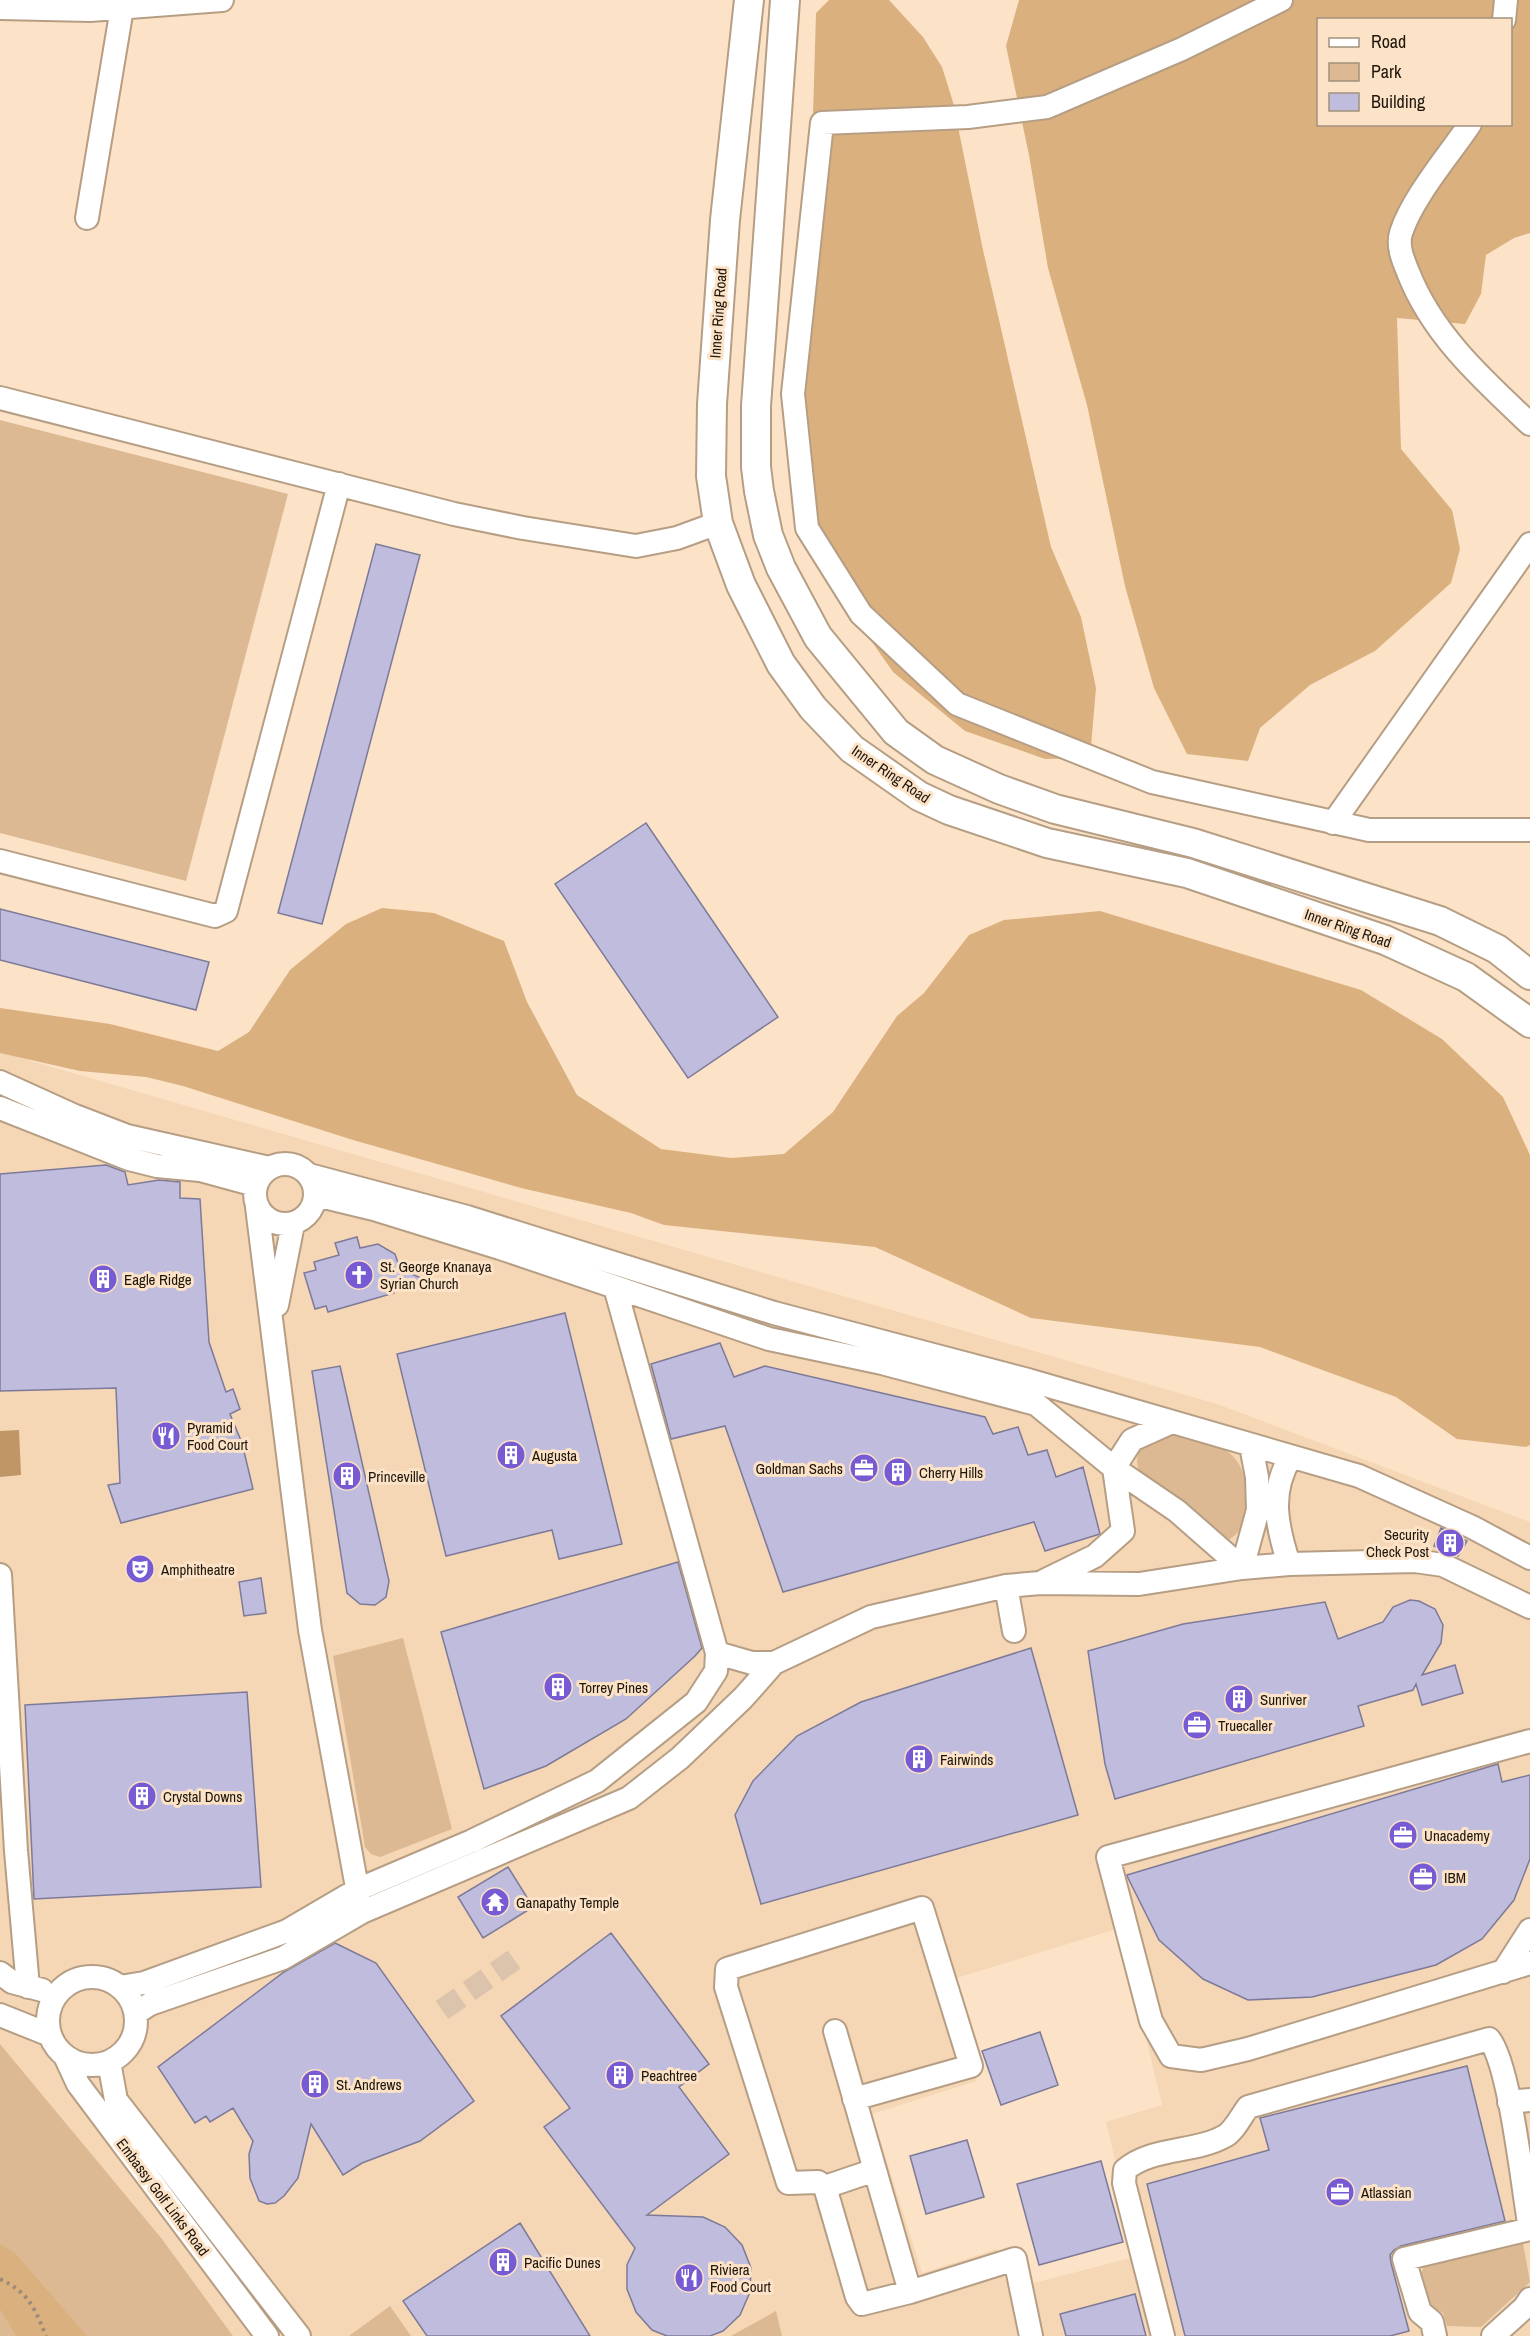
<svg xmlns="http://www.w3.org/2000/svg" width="1530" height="2336" viewBox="0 0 1530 2336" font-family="'Archivo Narrow',sans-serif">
	<rect width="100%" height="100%" fill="#fce3c7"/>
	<path fill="#f5d6b5" d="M0,1052L1217,1404L1530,1522V2336H1038L1026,2285L1138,2256L1106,2122L1162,2105L1120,1928L950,1980L977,2081L872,2114L922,2273L997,2249L1021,2336H233L162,2239L0,2044Z"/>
	<path fill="#dcb992" d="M0,420L288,494L186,881L0,833Z
		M1175,1434C1220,1445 1247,1448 1247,1502C1247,1517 1243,1531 1230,1539L1224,1540L1139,1471C1130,1445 1154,1436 1175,1434Z
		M403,1638L452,1829L380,1857L371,1854L365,1847L333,1656Z
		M0,2044L162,2239L233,2336H0Z
		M1522,2238L1530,2282L1481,2327L1447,2326L1443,2313L1426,2303L1418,2278L1428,2260Z
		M390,2306L411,2336H349Z
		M776,2311L782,2336H731Z"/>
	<path fill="#dbb07f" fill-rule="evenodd" d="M829,0H889L923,37L942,67L953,102L983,250L1051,547L1081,617L1096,688L1090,758L1045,759L965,731L893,672L837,592L792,460L807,318L816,13Z
		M1019,0H1530V233L1514,238L1486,255L1481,294L1465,324L1397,318L1401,449L1452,510L1460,549L1451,583L1375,651L1310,685L1260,728L1248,761L1187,754L1154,688L1125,586L1087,405L1048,268L1029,155L1006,46ZM1318,20H1510V124H1318Z
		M382,908L434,913L504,941L527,1002L577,1095L661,1149L731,1158L784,1154L833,1112L897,1016L924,993L969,935L1004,920L1100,911L1361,990L1442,1039L1503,1097L1530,1155V1445L1526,1447L1457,1439L1396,1397L1260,1347L1031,1318L875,1247L664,1225L631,1213L521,1188L353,1140L183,1086L146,1077L80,1071L0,1053V1008L110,1024L218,1051L249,1032L290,970L346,924Z
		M0,2244L15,2253L87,2336H16L0,2309Z"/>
	<path fill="#c09666" d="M19,1430L21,1475L0,1477V1431Z"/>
	<path fill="#bfbcdd" stroke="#7d7a99" stroke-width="1.5" d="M376,544L420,555L322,924L278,913Z
		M646,823L778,1017L688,1078L555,884Z
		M0,909L209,962L196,1010L0,960Z
		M106,1165L125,1172L128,1185L159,1180L180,1182V1198L200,1199L209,1342L226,1392L233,1389L240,1409L230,1414L242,1443L253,1489L121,1523L108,1485L120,1483L116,1388L0,1391V1174Z
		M357,1237L360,1248L378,1244L395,1254L400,1269L428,1281L393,1289L394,1293L328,1312L326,1306L315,1309L304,1273L316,1270L314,1262L339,1255L335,1243Z
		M565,1313L622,1544L559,1559L552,1530L446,1556L397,1354Z
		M720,1343L734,1377L765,1366L985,1417L993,1434L1018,1427L1028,1455L1047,1450L1056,1477L1083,1467L1100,1534L1045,1551L1034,1522L783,1592L725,1426L671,1439L651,1364Z
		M340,1366L389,1581L386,1597L375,1605L360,1604L347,1593L312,1371Z
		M1441,1528L1467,1541L1458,1556L1434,1546Z
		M678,1562L702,1648L695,1656L626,1719L546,1766L484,1789L441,1632Z
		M261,1578L266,1613L244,1616L239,1582Z
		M1410,1600L1419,1601L1435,1609L1443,1625L1441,1643L1422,1675L1455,1665L1463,1693L1422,1705L1416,1684L1413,1690L1358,1706L1364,1726L1115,1799L1105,1764L1088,1651L1183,1624L1325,1602L1338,1639L1383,1622L1393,1607Z
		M1031,1648L1078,1815L761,1904L735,1815L753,1781L797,1736L861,1702Z
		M247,1692L261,1887L34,1899L25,1705Z
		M1498,1764L1502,1782L1530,1775V1859L1514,1900L1482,1939L1436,1965L1312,1997L1248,2000L1203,1979L1159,1940L1128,1878L1127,1875Z
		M508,1867L533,1907L483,1938L458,1897Z
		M611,1933L709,2064L679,2087L729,2154L647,2215L703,2217L725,2227L742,2245L751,2268L750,2292L740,2315L723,2331L710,2336H667L652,2330L636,2312L627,2289V2265L635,2248L544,2127L570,2108L501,2016Z
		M335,1943L376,1963L474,2101L420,2141L362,2163L343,2175L311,2124L298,2178L284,2196L275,2203L267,2204L259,2201L250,2178L249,2154L253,2141L233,2108L210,2122L206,2116L195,2123L158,2067L284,1972Z
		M1040,2032L1058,2085L1001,2105L982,2051Z
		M1467,2066L1505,2221L1401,2246L1394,2250L1390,2255L1391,2263L1409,2331L1390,2336H1185L1147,2184L1269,2150L1260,2118Z
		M967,2140L984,2197L926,2214L910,2156Z
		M1101,2161L1123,2242L1039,2265L1017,2184Z
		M520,2223L590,2336H427L403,2301Z
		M1135,2294L1146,2336H1066L1060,2314Z"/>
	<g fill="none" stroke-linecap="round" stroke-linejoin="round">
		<path stroke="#dbc4ab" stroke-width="22" stroke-dasharray="22 11" stroke-linecap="butt" d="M442,2010L515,1959"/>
		<g stroke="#b69e84" stroke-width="26">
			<path id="minor" d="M1281,0L1182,49L1047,107L968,117L822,123L793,394L807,528L861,614L957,704L1152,782L1369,830H1530
				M0,8L90,10L222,0
				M1504,20L1506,0
				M1470,124C1449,155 1412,198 1401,233C1397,246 1403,260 1408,272C1432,334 1482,379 1530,424
				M87,218L122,8
				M0,398L454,514L523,528L636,546L677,538L718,523
				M1333,823L1530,544
				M0,861L215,916L226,911L339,484
				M0,1082L75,1116L127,1136L269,1168
				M0,1108L129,1159L157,1166L200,1170L255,1185
				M255 1194a30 30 0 1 1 60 0a30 30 0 1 1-60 0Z
				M309,1175L467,1217L774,1313L1028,1380L1359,1476L1472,1527L1530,1558
				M316,1195L374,1209L500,1248L769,1339L882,1363L1036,1404L1114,1468L1177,1511L1242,1568L1258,1510L1257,1477L1251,1446
				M257,1207L310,1630L360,1904
				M277,1305L293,1224
				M1289,1564C1277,1527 1269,1493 1290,1458
				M0,1575L16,1851L28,1987
				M1044,1581L1095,1556L1123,1531L1114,1468L1132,1440L1172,1422
				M1006,1586L1014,1631
				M717,1653L752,1663H774L871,1617L1006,1586L1040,1583L1139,1584L1242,1568L1289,1564L1415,1561L1443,1565L1530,1607
				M1530,1741L1108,1857L1151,2021L1171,2056L1201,2060L1248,2049L1530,1963
				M1503,1972L1530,1930
				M0,1973L12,1982L42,1990
				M48 2021a44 44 0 1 1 88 0a44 44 0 1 1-88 0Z
				M120,1987L144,1983L287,1931L357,1890L472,1841L597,1781L696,1702L716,1671L717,1653L615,1287
				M136,2013L150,2004L283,1958L362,1912L629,1798L680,1758L743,1698L774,1663
				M0,2015L50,2035
				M835,2031L910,2292
				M65,2056L78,2084L267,2336
				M109,2062L116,2100L299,2336
				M854,2099L971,2066L922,1908L727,1969L726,1987L788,2183L818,2182L825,2187L857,2297L862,2304L910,2292L1015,2259L1031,2336
				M1509,2102L1530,2100
				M825,2187L875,2170
				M1163,2336L1124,2183L1125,2170C1151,2147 1195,2153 1225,2136C1234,2131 1242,2115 1248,2107L1489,2039C1510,2064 1523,2190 1530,2229L1404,2259L1420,2312L1432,2322L1435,2336
				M1493,2336L1524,2308L1530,2299"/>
		</g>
		<g stroke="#b69e84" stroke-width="32">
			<path id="major" d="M749,0L725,220L712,404L711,476L718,523L741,585L781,664L813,708L852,749L919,796L949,810L1047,843L1187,873L1385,940L1466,977L1530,1023
				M785,0L756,406V467L759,491L768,535L781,568L818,637L896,732L935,760L999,789L1055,809L1193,843L1440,921L1497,949L1530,975"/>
		</g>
		<path stroke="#9d8b77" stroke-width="4" stroke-dasharray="3 4.5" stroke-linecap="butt" d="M0,2279C29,2293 34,2307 46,2336"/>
		<use href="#minor" stroke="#fff" stroke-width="22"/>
		<use href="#major" stroke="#fff" stroke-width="28"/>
	</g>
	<defs>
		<g id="church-disc" transform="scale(1.5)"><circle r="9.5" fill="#765bd5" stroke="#fce3c7"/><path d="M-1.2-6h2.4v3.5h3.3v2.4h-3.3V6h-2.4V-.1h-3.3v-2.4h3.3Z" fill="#fff"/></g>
		<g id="building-disc" transform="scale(1.5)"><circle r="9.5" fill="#765bd5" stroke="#fce3c7"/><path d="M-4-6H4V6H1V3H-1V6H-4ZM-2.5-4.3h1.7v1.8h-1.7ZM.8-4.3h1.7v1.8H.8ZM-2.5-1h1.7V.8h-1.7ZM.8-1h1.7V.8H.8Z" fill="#fff"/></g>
		<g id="restaurant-disc" transform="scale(1.5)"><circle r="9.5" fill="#765bd5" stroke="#fce3c7"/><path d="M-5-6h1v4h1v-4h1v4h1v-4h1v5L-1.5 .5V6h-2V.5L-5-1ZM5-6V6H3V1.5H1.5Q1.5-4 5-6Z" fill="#fff"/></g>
		<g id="office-disc" transform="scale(1.5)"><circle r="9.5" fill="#765bd5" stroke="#fce3c7"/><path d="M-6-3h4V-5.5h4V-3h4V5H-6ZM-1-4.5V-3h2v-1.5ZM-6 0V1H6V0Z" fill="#fff"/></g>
		<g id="theatre-disc" transform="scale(1.5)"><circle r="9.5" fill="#765bd5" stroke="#fce3c7"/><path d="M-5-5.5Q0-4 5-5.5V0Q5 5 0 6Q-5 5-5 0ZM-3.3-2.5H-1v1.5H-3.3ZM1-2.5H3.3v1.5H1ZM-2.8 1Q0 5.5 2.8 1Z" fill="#fff"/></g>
		<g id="temple-disc" transform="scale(1.5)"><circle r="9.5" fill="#765bd5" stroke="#fce3c7"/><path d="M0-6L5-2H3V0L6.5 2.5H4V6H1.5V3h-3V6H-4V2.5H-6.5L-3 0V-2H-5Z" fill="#fff"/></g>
	</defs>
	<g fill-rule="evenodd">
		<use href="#church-disc" x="359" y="1275"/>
		<use href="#building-disc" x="103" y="1279"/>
		<use href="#restaurant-disc" x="166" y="1436"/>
		<use href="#building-disc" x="511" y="1455"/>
		<use href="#office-disc" x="864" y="1468"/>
		<use href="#building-disc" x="898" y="1472"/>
		<use href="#building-disc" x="347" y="1476"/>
		<use href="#building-disc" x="1450" y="1543"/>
		<use href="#theatre-disc" x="140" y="1569"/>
		<use href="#building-disc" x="558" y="1687"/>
		<use href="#building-disc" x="1239" y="1699"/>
		<use href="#office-disc" x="1197" y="1725"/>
		<use href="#building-disc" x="919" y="1759"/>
		<use href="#building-disc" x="142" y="1796"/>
		<use href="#office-disc" x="1403" y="1835"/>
		<use href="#office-disc" x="1423" y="1877"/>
		<use href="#temple-disc" x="495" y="1902"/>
		<use href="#building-disc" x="620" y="2075"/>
		<use href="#building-disc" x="315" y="2084"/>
		<use href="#office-disc" x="1340" y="2192"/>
		<use href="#building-disc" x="503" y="2262"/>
		<use href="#restaurant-disc" x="689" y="2278"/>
	</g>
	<g text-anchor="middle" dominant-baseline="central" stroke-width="6" stroke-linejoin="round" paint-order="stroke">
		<g font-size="15" fill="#1e150b" stroke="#fce3c7">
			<text transform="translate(718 313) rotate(-86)">Inner Ring Road</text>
			<text transform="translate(891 774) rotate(34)">Inner Ring Road</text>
			<text transform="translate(1348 928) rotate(19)">Inner Ring Road</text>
			<text transform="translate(163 2197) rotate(53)">Embassy Golf Links Road</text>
		</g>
		<g font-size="15" fill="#1e150b" stroke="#fce3c7" text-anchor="start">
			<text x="380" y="1266">St. George Knanaya<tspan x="380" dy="17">Syrian Church</tspan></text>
			<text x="124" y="1279">Eagle Ridge</text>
			<text x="187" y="1427">Pyramid<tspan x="187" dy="17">Food Court</tspan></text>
			<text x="532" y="1455">Augusta</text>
			<text x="843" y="1468" text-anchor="end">Goldman Sachs</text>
			<text x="919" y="1472">Cherry Hills</text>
			<text x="368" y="1476">Princeville</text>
			<text x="1429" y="1534" text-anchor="end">Security<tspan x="1429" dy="17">Check Post</tspan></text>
			<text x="161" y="1569">Amphitheatre</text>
			<text x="579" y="1687">Torrey Pines</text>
			<text x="1260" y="1699">Sunriver</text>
			<text x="1218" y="1725">Truecaller</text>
			<text x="940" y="1759">Fairwinds</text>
			<text x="163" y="1796">Crystal Downs</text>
			<text x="1424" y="1835">Unacademy</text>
			<text x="1444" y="1877">IBM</text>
			<text x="516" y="1902">Ganapathy Temple</text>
			<text x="641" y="2075">Peachtree</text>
			<text x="336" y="2084">St. Andrews</text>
			<text x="1361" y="2192">Atlassian</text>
			<text x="524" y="2262">Pacific Dunes</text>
			<text x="710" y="2269">Riviera<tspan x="710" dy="17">Food Court</tspan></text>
		</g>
	</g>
	<rect x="1317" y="18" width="195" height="108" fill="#fce3c7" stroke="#a3917c" stroke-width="1.5"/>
	<rect x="1329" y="38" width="30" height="9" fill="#ffffff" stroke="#a3917c" stroke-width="1.5"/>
	<text x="1371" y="48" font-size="18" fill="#1e150b">Road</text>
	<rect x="1329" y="63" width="30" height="18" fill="#dcb992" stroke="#a3917c" stroke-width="1.5"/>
	<text x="1371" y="78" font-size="18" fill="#1e150b">Park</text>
	<rect x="1329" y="93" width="30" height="18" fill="#bfbcdd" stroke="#a3917c" stroke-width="1.5"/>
	<text x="1371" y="108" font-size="18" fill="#1e150b">Building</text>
</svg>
